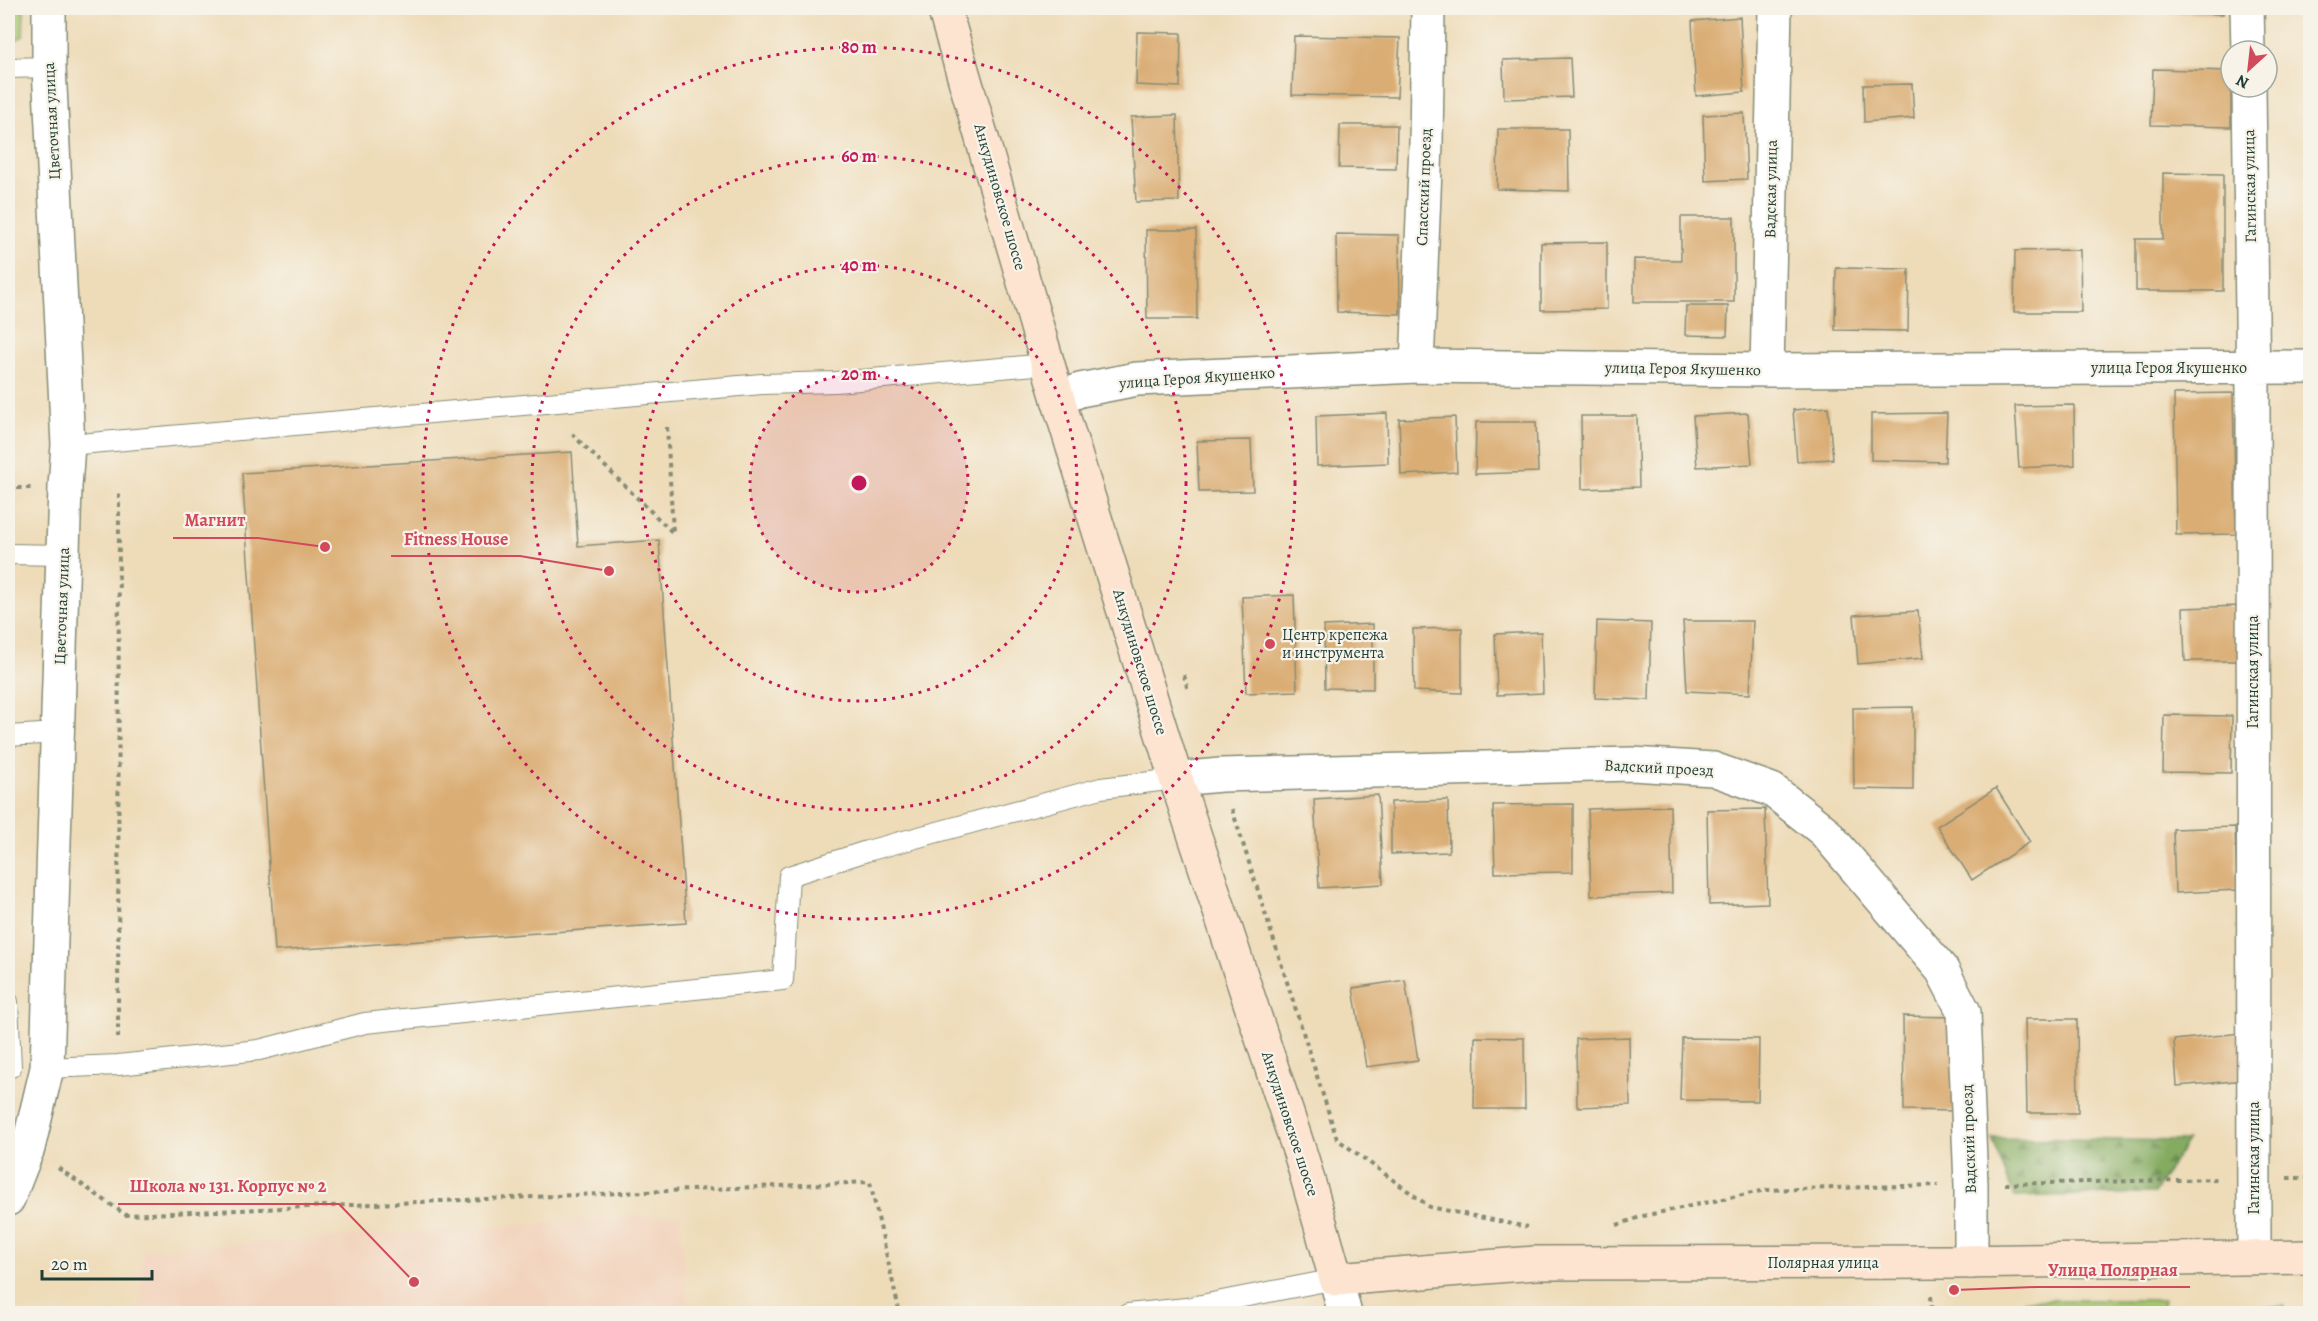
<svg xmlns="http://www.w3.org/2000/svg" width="2318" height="1321" viewBox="0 0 2318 1321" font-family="Alegreya,serif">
	<defs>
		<pattern id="forest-firs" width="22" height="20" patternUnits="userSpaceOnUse" patternTransform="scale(1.5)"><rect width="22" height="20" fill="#84ab61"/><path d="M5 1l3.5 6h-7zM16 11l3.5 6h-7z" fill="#6b8c51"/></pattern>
	</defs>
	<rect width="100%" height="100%" fill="#f7f3e8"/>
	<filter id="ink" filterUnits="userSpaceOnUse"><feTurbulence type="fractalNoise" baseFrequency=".0167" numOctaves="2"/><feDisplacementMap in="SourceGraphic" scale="12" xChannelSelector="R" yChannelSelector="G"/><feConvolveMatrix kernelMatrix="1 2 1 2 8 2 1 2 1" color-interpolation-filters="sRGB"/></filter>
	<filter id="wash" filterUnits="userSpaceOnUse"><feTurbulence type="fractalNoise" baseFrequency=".008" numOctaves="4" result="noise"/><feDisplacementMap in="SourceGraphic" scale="24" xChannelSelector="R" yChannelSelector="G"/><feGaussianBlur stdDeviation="1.35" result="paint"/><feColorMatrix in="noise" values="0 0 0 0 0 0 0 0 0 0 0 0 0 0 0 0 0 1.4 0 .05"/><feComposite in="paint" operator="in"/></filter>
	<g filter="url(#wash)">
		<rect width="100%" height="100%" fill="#eedcb9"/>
		<path fill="#f2d4be" d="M680,1214L688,1313H141L142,1250Z"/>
		<path fill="#a6c66e" stroke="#628251" stroke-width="1.5" d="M8,8H24L23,36L8,44Z
			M2024,1300H2164L2160,1313H2020Z
			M2285,1306L2284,1313H2196L2198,1308Z"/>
		<path fill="url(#forest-firs)" stroke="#52744a" stroke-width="1.5" d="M1992,1138L2187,1141L2154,1193L2014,1197Z"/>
		<g id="blocks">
			<path fill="#daad74" d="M2163,8H2223V14L2163,12Z
				M1740,17L1744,92L1696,96L1692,21Z
				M1137,32L1181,33L1180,87L1136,85Z
				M1294,36L1400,38L1397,97L1292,95Z
				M1570,58L1572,97L1504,99L1503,60Z
				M2153,69L2231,71V127L2151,125Z
				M1912,84L1914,118L1864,122L1863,85Z
				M1744,113L1747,179L1705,181L1703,115Z
				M1177,115L1179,201L1136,202L1131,117Z
				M1340,125H1397L1396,169L1339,168Z
				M1498,129H1568L1569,191L1497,189Z
				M2163,173L2223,174V291H2136V239H2163Z
				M1681,217H1734V302H1634V259L1681,260Z
				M1146,230H1196L1197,319H1147Z
				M1336,234L1399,235L1400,314L1337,312Z
				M1607,242V309L1541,310V243Z
				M2080,250L2081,312H2014L2015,251Z
				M1836,268L1909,269L1908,331L1835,330Z
				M1686,306H1728L1727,336L1685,335Z
				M2233,393L2236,534L2176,535L2174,394Z
				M2074,405L2075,465L2019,468L2015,406Z
				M1828,407L1833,459L1797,461L1793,410Z
				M1387,413L1388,463L1317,466L1316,416Z
				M1748,413L1752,464L1697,467L1693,416Z
				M1947,413L1945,462L1871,460V414Z
				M1581,416H1637L1639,487L1582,489Z
				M1455,417L1457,472L1401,475L1399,419Z
				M1476,422H1536L1538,472L1475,474Z
				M1251,440L1253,491L1199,492L1197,441Z
				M572,452L578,546L659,540L686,923L275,951L242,473Z
				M1294,595L1297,691L1246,693L1242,597Z
				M2240,606L2241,661H2185L2183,608Z
				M1918,611L1923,658L1858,664L1854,615Z
				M1597,621L1651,623L1649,700L1595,698Z
				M1683,621H1753L1750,694L1687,691Z
				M1373,624V689L1325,688L1324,626Z
				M1462,628V693L1414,691L1413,629Z
				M1541,632L1543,693L1497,695L1495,634Z
				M1913,707V790L1854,789L1853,708Z
				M2164,715L2232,716L2231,773L2163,772Z
				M1996,788L2030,842L1972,880L1937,826Z
				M1378,795L1383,884L1319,888L1314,799Z
				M1448,800L1449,852L1391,854V802Z
				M1573,804V872L1495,873L1493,805Z
				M1670,806L1672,893L1591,896L1588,809Z
				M1765,809L1768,903L1709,905L1707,810Z
				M2235,827L2237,890L2175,893L2173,829Z
				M1405,980L1418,1060L1366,1067L1353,988Z
				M1903,1016L1954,1017L1956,1111L1904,1110Z
				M2025,1019H2077L2078,1113H2027Z
				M2242,1033L2246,1080L2177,1086L2174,1040Z
				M1475,1037L1524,1038L1525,1109H1474Z
				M1629,1037L1630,1105L1577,1107L1576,1039Z
				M1682,1038L1759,1039L1758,1101L1680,1100Z"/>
		</g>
	</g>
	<g filter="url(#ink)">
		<use href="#blocks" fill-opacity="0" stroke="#868c76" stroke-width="1.5"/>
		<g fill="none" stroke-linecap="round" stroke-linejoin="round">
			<g stroke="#868c76" stroke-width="22">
				<path id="service" d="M8,68L49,67
					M68,445L762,384L836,382L1048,364
					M8,554L63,555
					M8,736L58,733
					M8,1002L11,1067L8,1068
					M47,1068L118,1065L259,1050L365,1023L783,980L789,876L867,851L1101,788L1176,779
					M1128,1314L1186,1308L1336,1279"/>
			</g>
			<g stroke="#868c76" stroke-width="36">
				<path id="minor" d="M2247,8L2248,51
					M2249,87L2253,392L2254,1257
					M1417,366L1426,144L1428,8
					M1767,370L1775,8
					M1058,399L1080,390L1137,379L1417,366L1767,370L2310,367
					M1176,779L1221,775L1632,764L1713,769L1772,790L1824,831L1942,970L1964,1012L1971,1185V1262
					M8,1199L28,1148L47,1068L65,487L68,445L49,67V8"/>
			</g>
			<g stroke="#868c76" stroke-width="36">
				<path id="tertiary" d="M1336,1279L1345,1314"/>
			</g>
			<g stroke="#868c76" stroke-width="36">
				<path id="secondary" d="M944,8L1058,399L1176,779L1302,1159L1336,1279L1535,1263L1953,1262L2310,1257"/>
			</g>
			<path stroke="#868c76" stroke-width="4" stroke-dasharray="4.5 4.5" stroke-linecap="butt" d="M667,427L673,532
				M572,434L673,533
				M8,488H31
				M1184,675L1188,691
				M1232,809L1337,1139L1430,1207L1527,1227
				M118,1038L119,489
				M58,1168L126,1215L870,1182L900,1314
				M2287,1178H2310
				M2005,1184L2220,1179
				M1617,1225L1643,1216L1766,1190L1938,1185
				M1931,1296L1932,1314"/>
			<use href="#service" stroke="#fff" stroke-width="20"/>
			<use href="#minor" stroke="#fff" stroke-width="33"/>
			<use href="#tertiary" stroke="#fff" stroke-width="33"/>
			<use href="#secondary" stroke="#fde4d0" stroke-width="33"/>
		</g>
	</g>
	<circle cx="859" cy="483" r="109" fill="#c2185b" fill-opacity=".12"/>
	<g fill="none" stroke="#c2185b" stroke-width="3" stroke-dasharray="3 6">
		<circle cx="859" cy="483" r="109"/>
		<circle cx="859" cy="483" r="218"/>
		<circle cx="859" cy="483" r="327"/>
		<circle cx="859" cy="483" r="436"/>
	</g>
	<circle fill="#d1495b" stroke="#f7f3e8" stroke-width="2" cx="1270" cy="644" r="6"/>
	<g text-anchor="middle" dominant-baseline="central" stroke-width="4.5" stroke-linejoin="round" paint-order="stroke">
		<g font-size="16" fill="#1f3d34" stroke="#f7f3e8">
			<text transform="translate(52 121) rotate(-93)">Цветочная улица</text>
			<text transform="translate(2250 186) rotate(-91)">Гагинская улица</text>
			<text transform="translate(1424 187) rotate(-88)">Спасский проезд</text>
			<text transform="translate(1771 189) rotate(-89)">Вадская улица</text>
			<text transform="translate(1000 197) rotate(74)">Анкудиновское шоссе</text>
			<text x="2169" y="368">улица Героя Якушенко</text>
			<text transform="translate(1683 369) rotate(1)">улица Героя Якушенко</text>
			<text transform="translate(1197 378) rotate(-4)">улица Героя Якушенко</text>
			<text transform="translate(62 606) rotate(-88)">Цветочная улица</text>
			<text transform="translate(1140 662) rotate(73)">Анкудиновское шоссе</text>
			<text transform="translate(2253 672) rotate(-90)">Гагинская улица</text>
			<text transform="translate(1659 768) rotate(3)">Вадский проезд</text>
			<text transform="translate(1290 1124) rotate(72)">Анкудиновское шоссе</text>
			<text transform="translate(1969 1139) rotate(-92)">Вадский проезд</text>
			<text transform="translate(2254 1158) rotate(-90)">Гагинская улица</text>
			<text x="1823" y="1263">Полярная улица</text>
		</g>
		<g font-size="16" fill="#1f3d34" stroke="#f7f3e8" text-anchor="start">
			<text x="1282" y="635">Центр крепежа<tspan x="1282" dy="18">и инструмента</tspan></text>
		</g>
	</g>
	<circle cx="859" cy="483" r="9" fill="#c2185b" stroke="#f7f3e8" stroke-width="3"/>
	<g font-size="18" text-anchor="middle" font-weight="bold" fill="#c2185b" stroke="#f7f3e8" stroke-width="4.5" stroke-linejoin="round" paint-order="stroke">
		<text x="859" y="53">80 m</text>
		<text x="859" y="162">60 m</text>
		<text x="859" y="271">40 m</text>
		<text x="859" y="380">20 m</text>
	</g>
	<path fill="none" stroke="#d1495b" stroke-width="2" d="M325 547L258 538H173M609 571L520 556H391M414 1282L339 1204H118M1954 1290L2036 1287H2190"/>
	<g fill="#d1495b" stroke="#f7f3e8" stroke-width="2">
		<circle cx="325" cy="547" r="6"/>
		<circle cx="609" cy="571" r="6"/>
		<circle cx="414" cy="1282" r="6"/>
		<circle cx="1954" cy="1290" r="6"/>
	</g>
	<g font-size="18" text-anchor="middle" font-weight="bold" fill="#d1495b" stroke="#f7f3e8" stroke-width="4.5" stroke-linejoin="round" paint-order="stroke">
		<text x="215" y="526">Магнит</text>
		<text x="456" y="545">Fitness House</text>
		<text x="228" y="1192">Школа № 131. Корпус № 2</text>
		<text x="2113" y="1276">Улица Полярная</text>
	</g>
	<rect width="2318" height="1321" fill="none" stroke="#f7f3e8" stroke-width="30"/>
	<g transform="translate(2249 69) rotate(207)"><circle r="28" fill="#f7f3e8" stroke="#a1aaa0" stroke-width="1.5"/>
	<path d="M0-4.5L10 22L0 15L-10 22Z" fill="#d1495b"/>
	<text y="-9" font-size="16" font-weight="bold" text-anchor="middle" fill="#1f3d34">N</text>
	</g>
	<path d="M42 1270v9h110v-9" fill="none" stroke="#1f3d34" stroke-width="3"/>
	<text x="51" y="1270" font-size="18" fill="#1f3d34" stroke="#f7f3e8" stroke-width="4.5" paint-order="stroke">20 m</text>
</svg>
